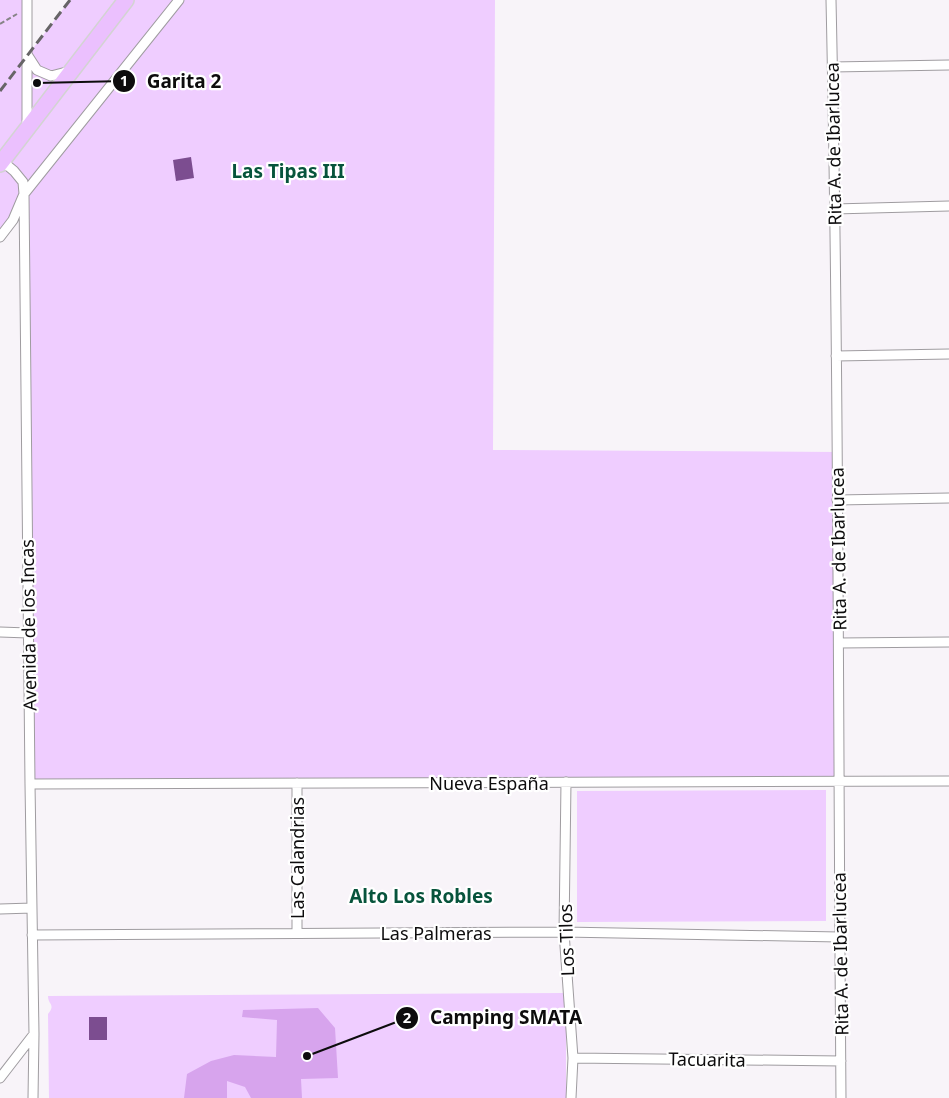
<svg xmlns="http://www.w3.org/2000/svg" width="949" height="1098" viewBox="0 0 949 1098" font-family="'Noto Sans',sans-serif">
	<rect width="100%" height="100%" fill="#f8f4f9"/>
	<path fill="#efcdff" d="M0,0H27L28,55L70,0H495L493,450L837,452L839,781L30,784L24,195L0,237Z
		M826,790V921L577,922V791Z
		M566,993V1098H49L48,1014C56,1004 48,1005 48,996Z"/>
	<path fill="#d7a4ed" d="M318,1008L335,1028L338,1078L301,1079L302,1098H251L245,1087L227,1081V1098H184L187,1074L211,1061L234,1055L276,1057L277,1020L242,1017L243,1010Z"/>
	<path fill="#7c4d90" d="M191,157L194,178L176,181L173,160Z
		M89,1017H107V1040H89Z"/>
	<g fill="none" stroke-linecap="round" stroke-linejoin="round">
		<g stroke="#9f9ca0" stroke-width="11">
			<path id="minor" d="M831,0C839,366 838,732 841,1098
				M28,56L37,70L51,76L70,71
				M832,67L949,65
				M27,129V0
				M2,161L14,171L23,182L24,194L30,784L34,1034L33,1098
				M834,209L949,206
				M0,237L13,220L24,194L179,0
				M836,356L949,354
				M837,500L949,498
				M0,632L28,633
				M839,643L949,642
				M566,782L564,932L573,1058L571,1098
				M297,783V933
				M30,784L949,781
				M0,909L32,908
				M32,935L564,932L839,937
				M573,1058L841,1061
				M0,1078L34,1034"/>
		</g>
		<g stroke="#d3d3d3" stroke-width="18">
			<path id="trunk" d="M0,164L126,0"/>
		</g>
		<path stroke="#878487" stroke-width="2" stroke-dasharray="5 2.5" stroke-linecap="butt" d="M0,24L17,14"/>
		<use href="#minor" stroke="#fff" stroke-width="9"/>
		<use href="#trunk" stroke="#ebc0fe" stroke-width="15"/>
		<path stroke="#676567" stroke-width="3" stroke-dasharray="10 5" stroke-linecap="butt" d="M0,91L70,0"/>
	</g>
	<g text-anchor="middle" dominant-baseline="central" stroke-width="4.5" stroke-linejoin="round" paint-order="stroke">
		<g font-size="18" fill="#0d0c0d" stroke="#fff">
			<text transform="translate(833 144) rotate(-91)">Rita A. de Ibarlucea</text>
			<text transform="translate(838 549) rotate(-91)">Rita A. de Ibarlucea</text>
			<text transform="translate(28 625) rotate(-91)">Avenida de los Incas</text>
			<text x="489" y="783">Nueva España</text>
			<text transform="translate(297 858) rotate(-90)">Las Calandrias</text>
			<text x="436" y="933">Las Palmeras</text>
			<text transform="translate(566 940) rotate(-92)">Los Tilos</text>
			<text transform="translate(840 954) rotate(-91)">Rita A. de Ibarlucea</text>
			<text transform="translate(707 1059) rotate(1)">Tacuarita</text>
		</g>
		<g font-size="19" font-weight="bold" fill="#07543c" stroke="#fff">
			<text x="288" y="171">Las Tipas III</text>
			<text x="421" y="896">Alto Los Robles</text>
		</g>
	</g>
	<path fill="none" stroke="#0d0c0d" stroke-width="2" d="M37 83L124 81M307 1056L407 1018"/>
	<g fill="#0d0c0d" stroke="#fff" stroke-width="2">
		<circle cx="37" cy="83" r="5"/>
		<circle cx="307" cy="1056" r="5"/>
		<circle cx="124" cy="81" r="12"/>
		<circle cx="407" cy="1018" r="12"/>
	</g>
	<g font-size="15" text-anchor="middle" font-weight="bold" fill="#fff">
		<text x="124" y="86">1</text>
		<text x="407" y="1023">2</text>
	</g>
	<g font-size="19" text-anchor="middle" font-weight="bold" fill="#0d0c0d" stroke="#fff" stroke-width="4.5" stroke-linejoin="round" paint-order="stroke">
		<text x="184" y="88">Garita 2</text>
		<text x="506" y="1024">Camping SMATA</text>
	</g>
</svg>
